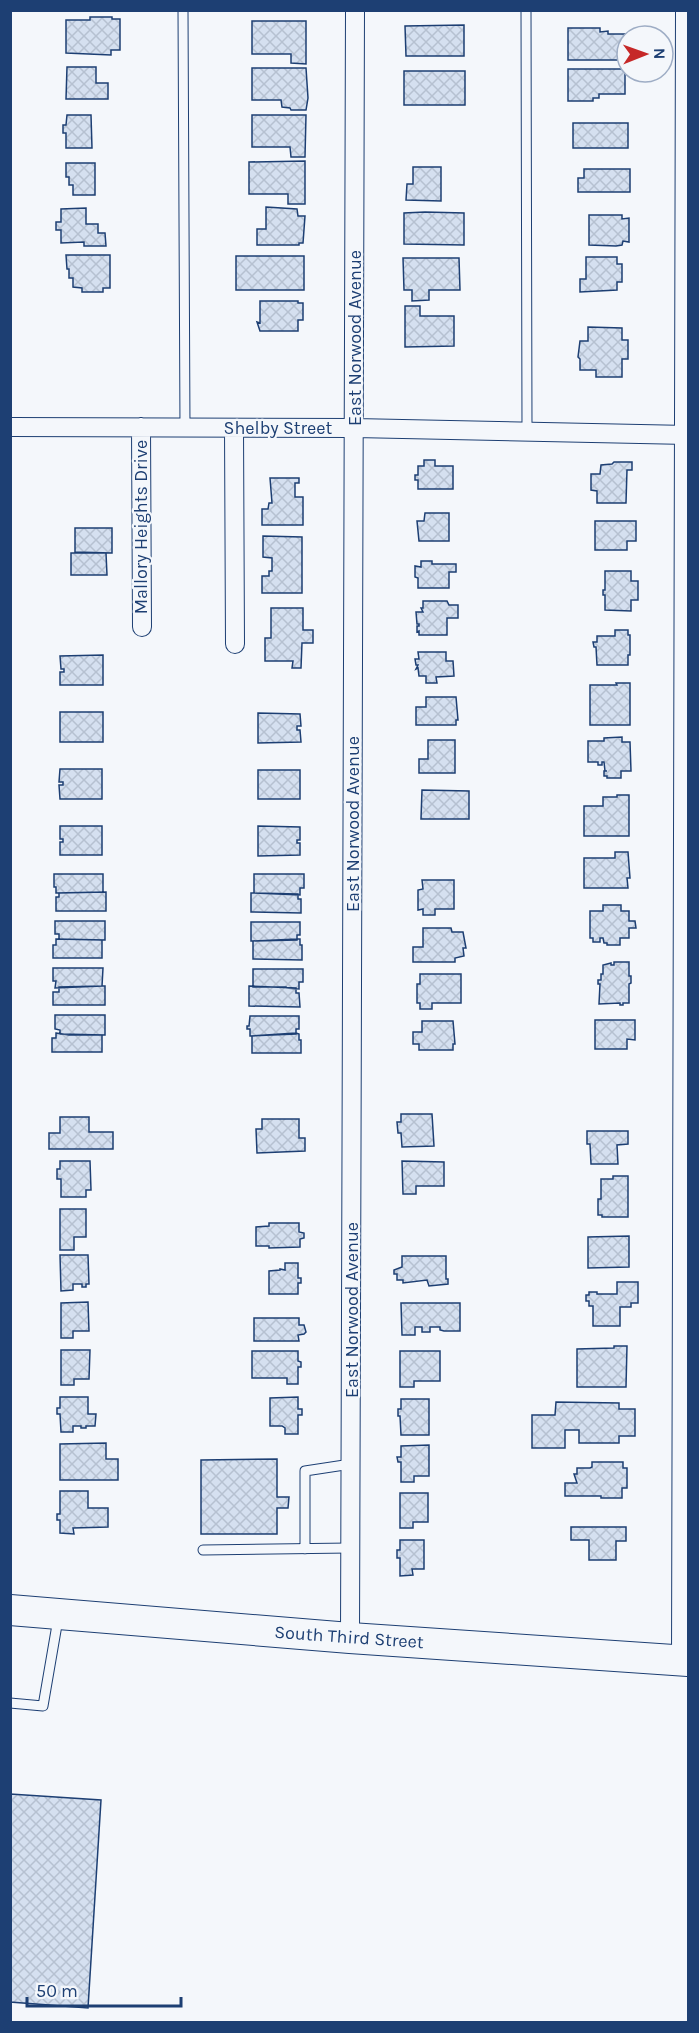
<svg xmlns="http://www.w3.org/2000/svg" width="699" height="2033" viewBox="0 0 699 2033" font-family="Karla,sans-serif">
	<defs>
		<pattern id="building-cross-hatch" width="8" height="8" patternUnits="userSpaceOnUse" patternTransform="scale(1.5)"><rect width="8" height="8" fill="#d5e0f0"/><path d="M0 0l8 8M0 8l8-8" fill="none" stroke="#b6c1d1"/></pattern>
	</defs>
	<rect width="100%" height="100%" fill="#f4f7fb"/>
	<path fill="url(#building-cross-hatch)" stroke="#1d3f73" stroke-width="1.5" d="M90,17H112V19H120V50H111V55L66,53V20H90Z
		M252,21H306V64L291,63V54H252Z
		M464,25V56H406L405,26Z
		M568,28H600V32L608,31V34H627V60H568Z
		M67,67H96V83H108V99H66Z
		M252,68H306L308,98L306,110H291L290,108L282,107L281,100H252Z
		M568,69H625V94H599V98H593V101H568Z
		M404,71H465V105H404Z
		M67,115H91L92,148H66V133H63V125H66Z
		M252,115H306L305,157H291L290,147H252Z
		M573,123H628V148H573Z
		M305,161V204H288V194H249V162Z
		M66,163H95V195H73V185H69V177H66Z
		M413,167H441V201L406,200L407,184H413Z
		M584,169H630V192H578V178H584Z
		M266,207L297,209L298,216H305L303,243H299V245H257V229H266Z
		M86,208V224H98V233H105L106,246H84V242L61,243V230H56V222H61V209Z
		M425,212L464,213V245L404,244V213Z
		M589,215H622V219L629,218V242L623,241L622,245L616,246L589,245Z
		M66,255H110V288H103V292H82V288L73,287V278H69V269H67Z
		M236,256H304V290H236Z
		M586,257H617V264H622V282H617V290L580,292V279H586Z
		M403,258H459L460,290H429V300L412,301V290H404Z
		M260,301H298V303H303V320H298V331H260L257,322L260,323Z
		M405,306H420V316H454V346L405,347Z
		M588,327L622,328V340H628V359H622V377H596V370H580V359L578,357L580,341H588Z
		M424,460H435V466H453V489H418V480H415V475H418V466H424Z
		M614,462H632V470H627L626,503H597V491L591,490V474H600L601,465L612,464Z
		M270,478H299V483H295V497H303V525H262V509H268L269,503H272Z
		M425,513H449V541H419L417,521H424Z
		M595,521H636V541H627V550H595Z
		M75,528H112V553L75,552Z
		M263,536L302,537V593H262V576H269V571H272V558L263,557Z
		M71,553H106L107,575H71Z
		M421,561H432V564H456V572H449V588H418V578L415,577V566L421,567Z
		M605,571H631V581H638V600H631V611L605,610V595H603V590H605Z
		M423,601H447L449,605H458V618H447V635H419V631L417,632V626H419V624H417L416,612H423L421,608H423Z
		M271,608H303V630H313V643H302L301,668H292L293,661H265V638H271Z
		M615,630H628V635H630V655H628V665H597L596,647H594L593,642H597V636H615Z
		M418,652H446V661H453L454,676L436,677L437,683H426V676H419L418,668L416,669L418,665H416L415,659H419Z
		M103,655V685H60V672H64V669H61L60,656Z
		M616,683H630V725H590V685H617Z
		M426,697H456L458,720H456V725H416V707H426Z
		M60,712H103V742H60Z
		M258,713L300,714L301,726H297V730H300L301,742L258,743Z
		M622,737V742H630L631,771H621V778H607V776H604V771H607H605L604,762H602V765H598V762H588V741H604V738Z
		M428,740H455V773H419V759H428Z
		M60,769H102V799H60L59,785H63V782H59Z
		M258,770H300V799H258Z
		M422,790L469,791V819H421Z
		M617,795H629V836H584V806H603V797H617Z
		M60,826H102V855H60V842H63V839H60Z
		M258,826L300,827V840H297V843H300V855L258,856Z
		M615,852H628L630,878H627L628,888H584V858H615Z
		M54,874H103V892L56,893V887H54Z
		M254,874H304V888H300V895L254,893Z
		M422,880H454V909H435V915H423V909L418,910V890L423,889Z
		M106,892V911H56V897H59V893Z
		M251,893L298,894V899H301V913L251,912Z
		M603,905H621V911H629V921H635L636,928H629V938H620V945H607V943H604L603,938H600V942H593V938H590V911H603Z
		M55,921H105V940L59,939V934H55Z
		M251,922H300V935H297V940L251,941Z
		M423,928H451L452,932H463L466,948H463L464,956L455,958V962H413V947H423Z
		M56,939L102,940V958H53V945H56Z
		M297,939H300V945H302V960L253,959V941Z
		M614,962H629V976H631V983L629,984V1003H623V1005H620V1003L599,1004L600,984H598V980H601V974H603V965L611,963V965H614Z
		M53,968H103L102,986L55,988L56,981H53Z
		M253,969H303V982H299V989L286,988V987H253Z
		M420,974H461V1003H432V1009H420V1003H417V984H420Z
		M102,986H105V1005H53V992H59V987Z
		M249,986L296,988V993H299L300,1007L249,1006Z
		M55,1015H105V1035L60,1034V1030L55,1029Z
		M250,1016H299V1029H296V1034L250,1036V1029H247V1026H249Z
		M595,1020H635V1040L627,1039V1049H595Z
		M422,1021H453L455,1044H453V1050H419V1044H413V1032H422Z
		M56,1033L69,1035H102V1052H52V1038H56Z
		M296,1033L299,1034V1040H301V1053H252V1036Z
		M401,1114H432L434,1146L402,1147L401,1133H398L397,1122H401Z
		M60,1117H89V1132H113V1149H49V1133H60Z
		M262,1119H299V1138H305V1151L257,1153L256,1129H262Z
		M587,1131H628V1144L617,1145L618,1164H591L590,1144H587Z
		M60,1161H90L91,1190H86V1197H61V1179H57V1169H60Z
		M402,1161L444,1162V1186H416V1194H403Z
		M613,1176H628V1217H602V1215H598V1199H601V1179H613Z
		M60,1209H86V1237H74V1250H60Z
		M269,1223H299V1232L304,1233V1238L300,1239V1247L269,1248V1246H256V1227L269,1226Z
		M629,1236V1267L588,1268V1237Z
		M60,1255H88L89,1284H86V1287H82V1284H73V1290L61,1291Z
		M402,1256H446V1279H448V1284L429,1286L427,1280L403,1283V1280H397V1274H394V1270L402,1267Z
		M285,1263H298V1278H301V1283H298V1294H269V1271L280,1270V1269L285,1270Z
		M617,1282H638V1303H631V1307H620V1326H593V1306H589V1301H586V1295H589V1292H597V1294H617Z
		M88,1302L89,1331H73V1338H61V1303Z
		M401,1303H460V1331H444L440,1330V1327H430V1332H422V1327H415V1335H402Z
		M254,1318H299V1325H304L306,1332L304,1334L298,1335L299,1341H254Z
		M614,1346H627L626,1387H577V1349L614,1348Z
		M61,1350H90L89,1379H74V1385H61Z
		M252,1351H298V1361L301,1362V1367H298V1384H287V1378H252Z
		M400,1351H440V1381H414V1387H400Z
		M60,1397H88V1414H96L95,1426H86V1428H81V1426H73V1432H61L60,1414H57V1408H60Z
		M298,1397V1409H302V1415H298V1434H285V1428L282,1426H270V1398Z
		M401,1399H429V1435H401L400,1416H398V1409H401Z
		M556,1402L619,1403V1409H635V1436H619V1443H579V1430H565V1448H532V1415H555Z
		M106,1443V1459H118V1480H60V1444Z
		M429,1445V1476H414V1482H401V1462H398L397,1457H401V1446Z
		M277,1459V1497H289L288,1508H277V1534H201V1460Z
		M592,1462H623V1468H627V1488H622V1498H601V1496H565V1483H577L574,1474H577V1468H590L592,1467Z
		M60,1491H88V1508H108V1527L73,1528L74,1534L60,1533V1520H57V1514H60Z
		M400,1493H428V1522H413V1528H400Z
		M571,1527H626V1541H616V1560H589V1540H571Z
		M400,1540H424V1569H412L413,1575L400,1576V1558H397V1550H400Z
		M10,1794L101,1800L88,2008L10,2002Z"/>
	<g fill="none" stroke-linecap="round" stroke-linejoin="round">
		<g stroke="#1d3f73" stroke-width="11">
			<path id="service" d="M183,10L185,428
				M526,10L527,431
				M305,1549V1471L351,1464
				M203,1550L350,1548
				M10,1703L43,1706L58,1619"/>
		</g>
		<g stroke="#1d3f73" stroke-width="20">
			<path id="minor" d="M10,427L355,428L688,435
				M141,427L142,627
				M234,428L235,644
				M350,1638L355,10
				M681,1660L685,10"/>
		</g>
		<g stroke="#1d3f73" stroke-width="32">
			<path id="primary" d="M10,1610L350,1638L688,1661"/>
		</g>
		<use href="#service" stroke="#f4f7fb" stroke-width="9"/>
		<use href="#minor" stroke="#f4f7fb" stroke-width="18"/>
		<use href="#primary" stroke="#f4f7fb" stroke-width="30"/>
	</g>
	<g text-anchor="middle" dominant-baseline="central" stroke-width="4.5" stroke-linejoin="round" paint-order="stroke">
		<g font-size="18" fill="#1d3f73" stroke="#f4f7fb">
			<text transform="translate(355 338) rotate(-90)">East Norwood Avenue</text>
			<text x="278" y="428">Shelby Street</text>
			<text transform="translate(141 527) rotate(-90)">Mallory Heights Drive</text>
			<text transform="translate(353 824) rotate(-90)">East Norwood Avenue</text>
			<text transform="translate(352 1310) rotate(-90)">East Norwood Avenue</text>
			<text transform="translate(349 1637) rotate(4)">South Third Street</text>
		</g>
	</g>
	<rect width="699" height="2033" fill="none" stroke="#1d3f73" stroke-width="24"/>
	<g transform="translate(645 54) rotate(89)"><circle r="28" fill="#f4f7fb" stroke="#9eadc5" stroke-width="1.5"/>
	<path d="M0-4.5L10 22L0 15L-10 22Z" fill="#c62828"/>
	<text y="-9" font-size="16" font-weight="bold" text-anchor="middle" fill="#1d3f73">N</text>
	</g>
	<path d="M27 1997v9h154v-9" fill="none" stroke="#1d3f73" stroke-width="3"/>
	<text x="36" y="1997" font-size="18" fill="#1d3f73" stroke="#f4f7fb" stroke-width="4.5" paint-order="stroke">50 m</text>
</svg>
